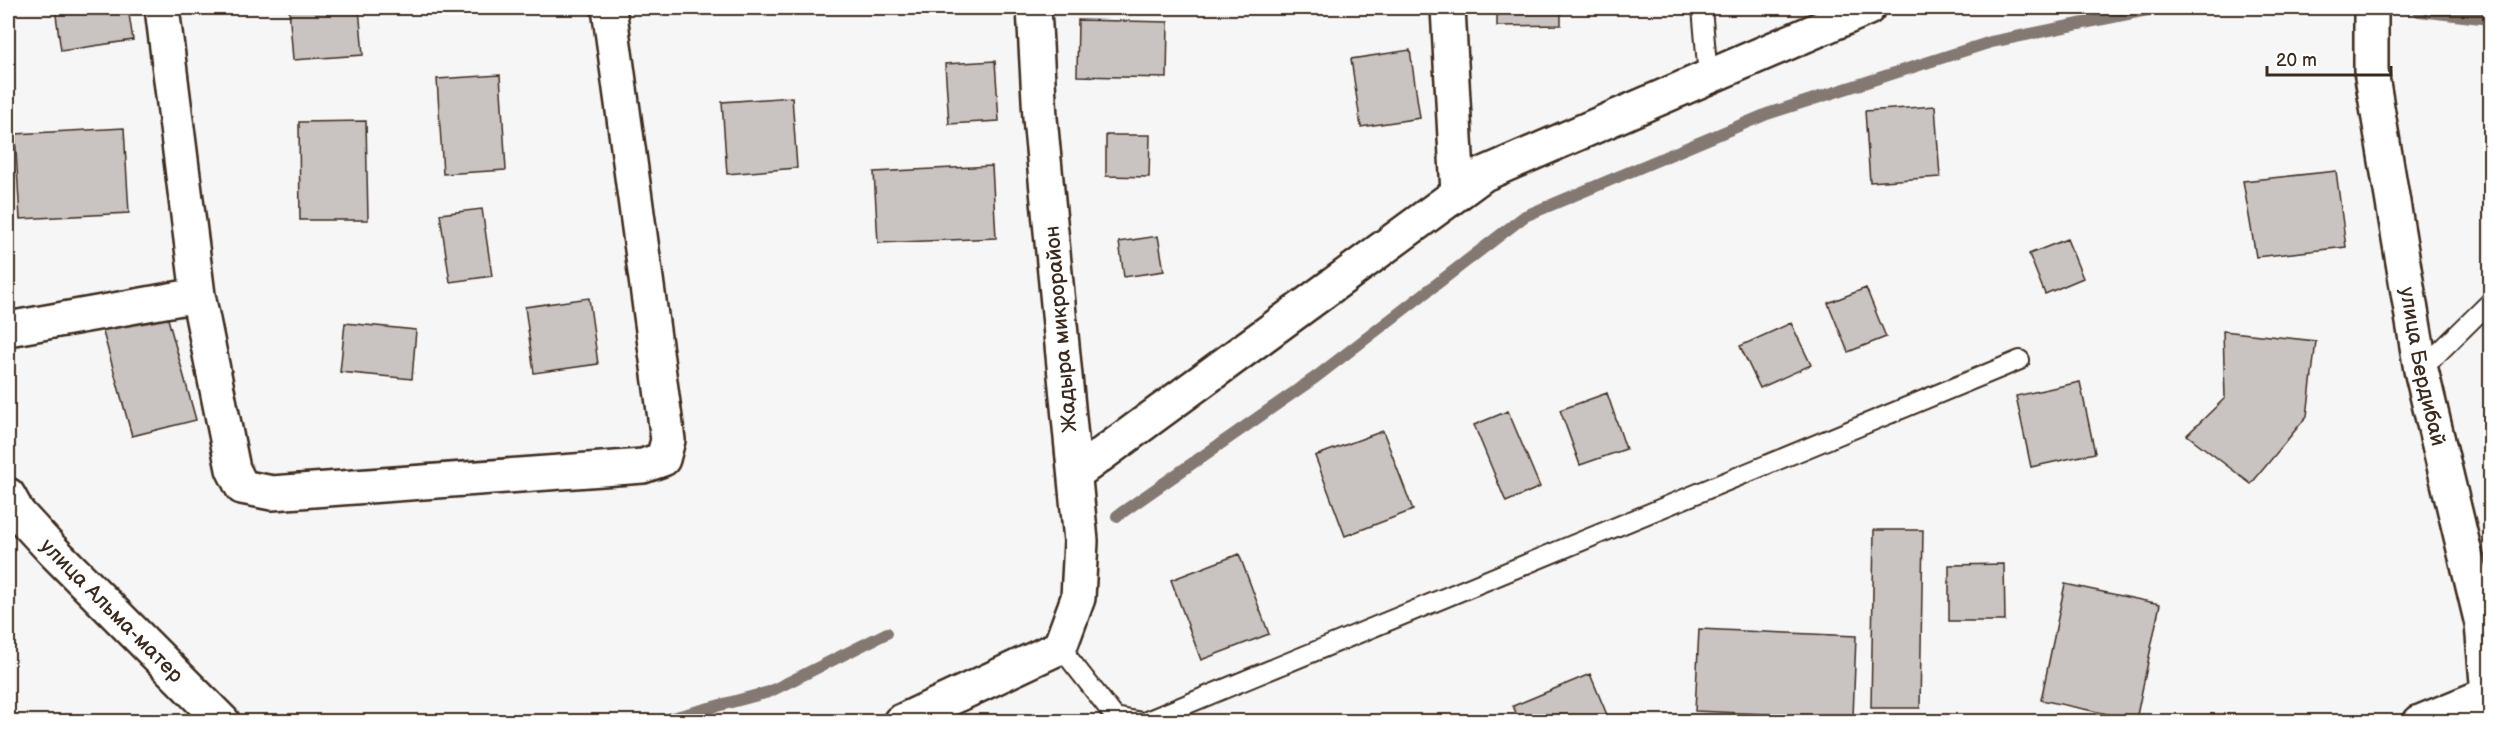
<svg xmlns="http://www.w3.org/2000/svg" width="2498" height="729" viewBox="0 0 2498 729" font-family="'Balsamiq Sans',sans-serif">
	<rect width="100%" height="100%" fill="#f7f6f6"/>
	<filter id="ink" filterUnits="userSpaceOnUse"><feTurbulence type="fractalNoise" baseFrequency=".0167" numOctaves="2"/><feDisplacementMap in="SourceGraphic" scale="12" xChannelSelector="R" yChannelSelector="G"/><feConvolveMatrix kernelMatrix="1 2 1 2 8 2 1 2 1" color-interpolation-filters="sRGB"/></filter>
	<g filter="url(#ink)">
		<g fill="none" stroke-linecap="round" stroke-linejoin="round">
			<path stroke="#847972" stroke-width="12" d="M2419,11L2490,19
				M1117,516L1316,377L1525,216L1767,114L1991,42L2157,8
				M657,722L769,692L887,633"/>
		</g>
		<path fill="#c9c3c1" stroke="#3b2a1e" stroke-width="1.5" d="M55,8H128L133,40L61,51Z
			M289,8H359L363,55L293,60Z
			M1497,8H1561V25L1497,26Z
			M1078,20L1168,22L1167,78L1077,76Z
			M1410,50L1420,118L1361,127L1351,59Z
			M995,61L999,121L949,124L945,64Z
			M500,75L506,170L443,174L437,79Z
			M792,97L797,168L727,174L722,102Z
			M1935,106L1940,177L1870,182L1865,111Z
			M366,121L368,220H300L299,122Z
			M124,128L129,213L20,219L15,134Z
			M1106,135H1150L1149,177L1106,176Z
			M992,166L996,238L878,243L874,172Z
			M2336,171L2346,247L2256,257L2243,181Z
			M482,209L492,276L450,282L440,214Z
			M1158,236L1164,271L1124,277L1119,242Z
			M2067,239L2083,278L2045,294L2029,254Z
			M1866,288L1886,337L1848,352L1828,303Z
			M589,298L598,364L534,373L525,307Z
			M165,308L196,420L132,436L101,325Z
			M345,323L416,330L412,379L340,372Z
			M1791,323L1811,365L1760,388L1740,346Z
			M2223,331L2316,341L2307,416L2251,484L2187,435L2225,398Z
			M2080,382L2095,453L2031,467L2016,396Z
			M1607,393L1626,449L1580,465L1560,410Z
			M1508,411L1540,487L1506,502L1474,425Z
			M1383,431L1413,510L1345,536L1315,456Z
			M1874,530H1923L1920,708H1871Z
			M1239,554L1269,634L1201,660L1171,580Z
			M2004,564L2005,621H1949V565Z
			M2065,584L2160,604L2136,720L2041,700Z
			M1699,629L1856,636L1853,718L1695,711Z
			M1590,674L1610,722H1520L1513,706Z
			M1477,714L1480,722H1460Z"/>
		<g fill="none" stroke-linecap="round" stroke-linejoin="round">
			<g stroke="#3b2a1e" stroke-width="22">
				<path id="lane" d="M1702,8L1708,77
					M2421,370L2490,302
					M1060,647L1115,717L1142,722
					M1144,722L2020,360"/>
			</g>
			<g stroke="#3b2a1e" stroke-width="38">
				<path id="street" d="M162,8L198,295L233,469L242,487L272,493L643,466L663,459L668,440L609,8
					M1448,8L1458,193
					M8,329L198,295
					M1075,474L1484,174L1868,8
					M900,722L1060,647L1078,598L1081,541L1040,118L1034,8
					M2420,722L2488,694"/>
			</g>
			<g stroke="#3b2a1e" stroke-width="38">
				<g id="secondary">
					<path id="s1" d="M2371,8V71L2421,370L2482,624L2488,694L2486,722"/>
					<path id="s2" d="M8,495L18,513L52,550L223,722"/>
				</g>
			</g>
			<use href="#lane" stroke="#fff" stroke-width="18"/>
			<use href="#street" stroke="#fff" stroke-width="33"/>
			<use href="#secondary" stroke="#fff" stroke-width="33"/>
		</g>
	</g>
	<g text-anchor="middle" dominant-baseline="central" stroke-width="4.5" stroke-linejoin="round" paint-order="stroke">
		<g font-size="21" fill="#3b2a1e" stroke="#fff">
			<text transform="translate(1061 329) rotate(-95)">Жадыра микрорайон</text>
			<text stroke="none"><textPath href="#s1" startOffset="363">улица Бердибай</textPath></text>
			<text stroke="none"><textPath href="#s2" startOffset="156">улица Альма-матер</textPath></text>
		</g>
	</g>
	<rect width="2498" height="729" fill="none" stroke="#fff" stroke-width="30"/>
	<rect x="15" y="15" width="2468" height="699" fill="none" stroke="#3b2a1e" stroke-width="2" filter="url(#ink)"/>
	<path d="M2267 66v9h124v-9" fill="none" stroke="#3b2a1e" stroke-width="3"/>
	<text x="2276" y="66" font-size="18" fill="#3b2a1e" stroke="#ffffff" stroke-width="4.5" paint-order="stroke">20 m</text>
</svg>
